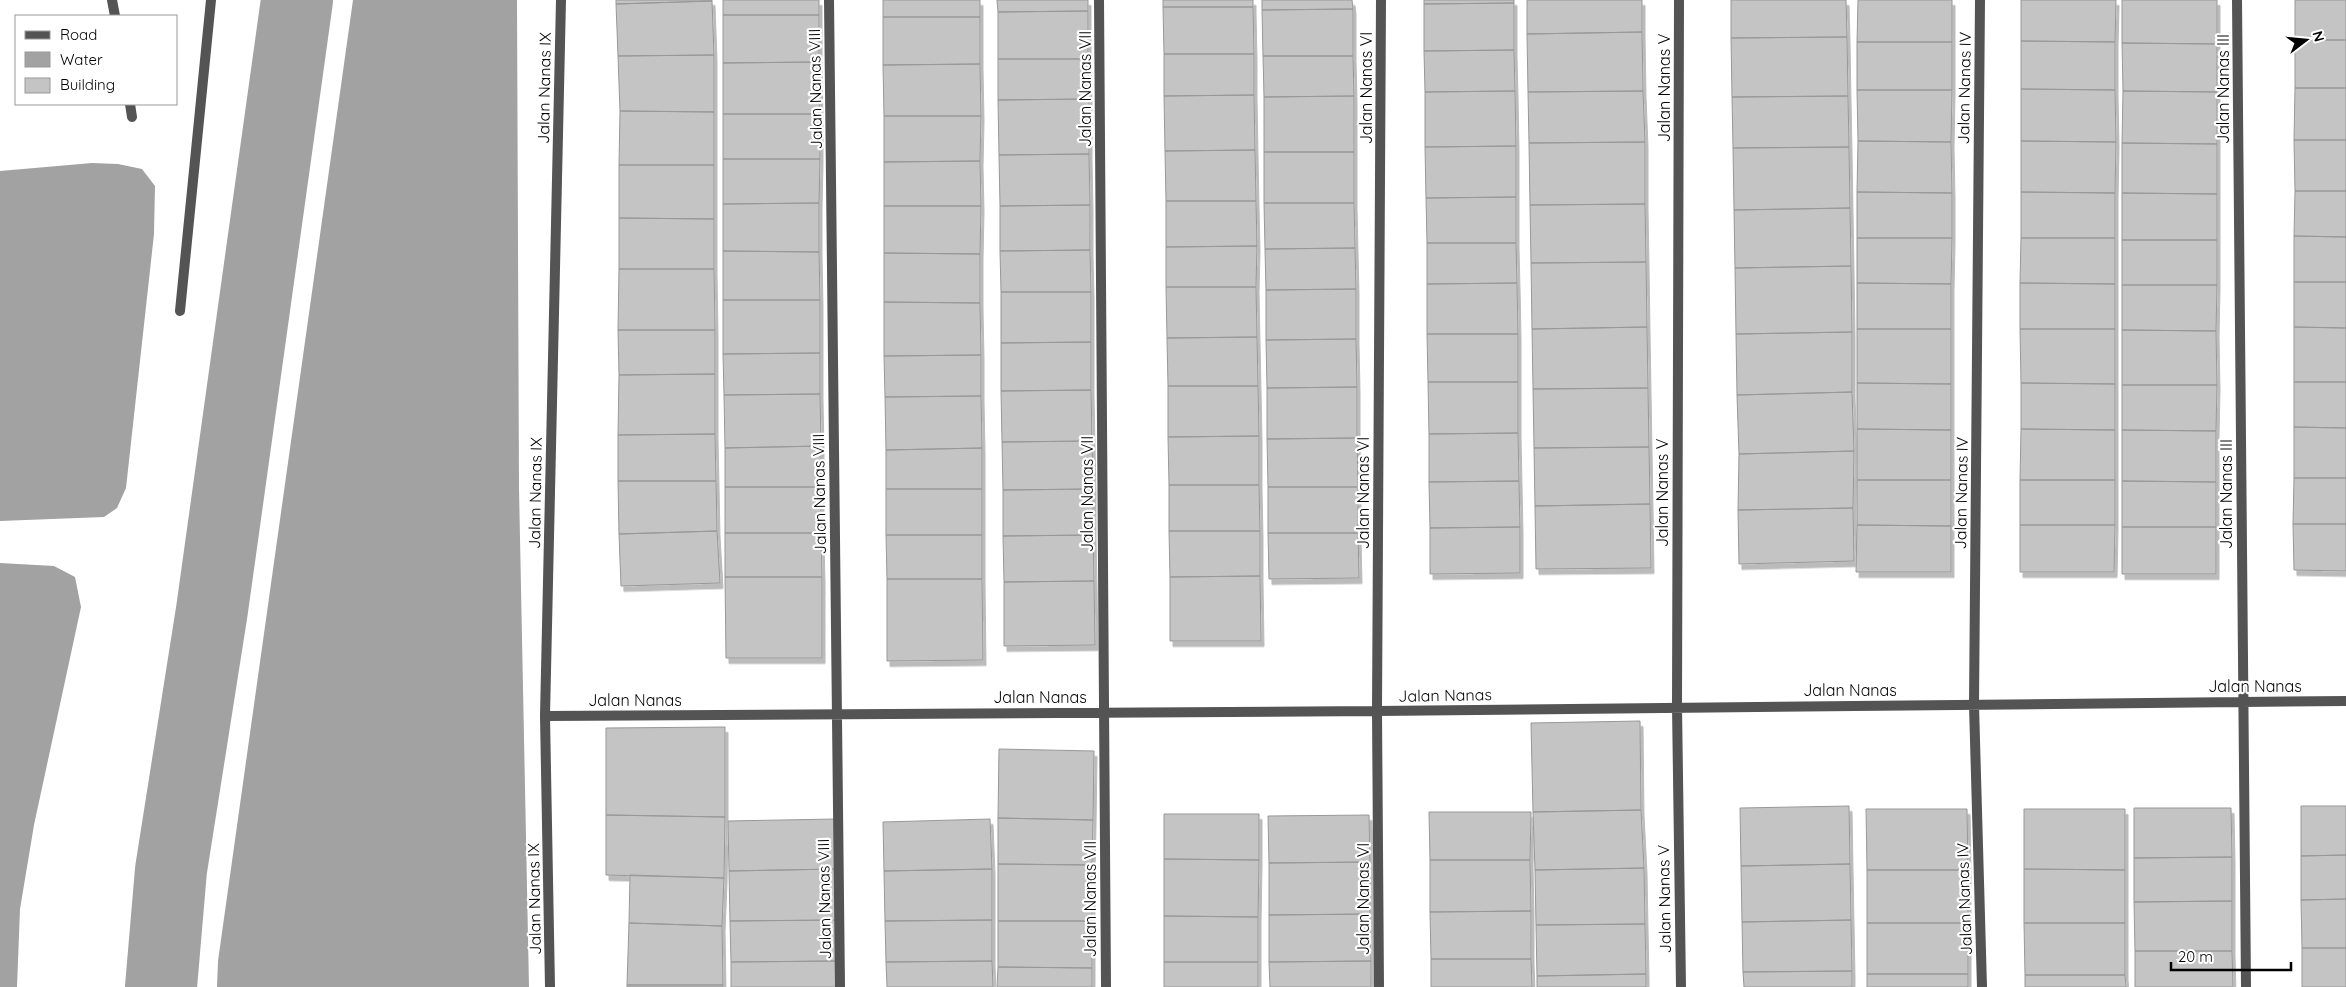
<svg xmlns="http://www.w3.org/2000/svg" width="2346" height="987" viewBox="0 0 2346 987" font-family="Quicksand,sans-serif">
	<defs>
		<filter id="shadow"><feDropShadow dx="3" dy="5.5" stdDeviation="0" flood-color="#0004"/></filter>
	</defs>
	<rect width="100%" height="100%" fill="#fff"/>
	<path fill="#a2a2a2" d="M353,0H517L519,488L529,987H217L218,961Z
		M92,163L118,164L142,169L155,186L154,234L126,488L117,508L104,517L0,521V171Z
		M0,563L54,566L75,577L81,607L34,825L20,909L17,987H0Z"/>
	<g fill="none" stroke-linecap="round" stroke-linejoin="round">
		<path stroke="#a2a2a2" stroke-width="72" d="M161,987L171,870L212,610L297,0"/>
	</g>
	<path fill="#c4c4c4" stroke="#989898" filter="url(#shadow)" d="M616,0H712V1L616,4Z
		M723,0H819V15H723Z
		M883,0H980V17H883Z
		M997,0H1088V11L998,12Z
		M1163,0H1253V7H1163Z
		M1262,0H1352L1353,9L1262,10Z
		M1424,0H1514V3L1424,4Z
		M1527,0H1642V32L1527,34Z
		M1731,0H1846L1847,37L1731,38Z
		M1858,0H1952V42H1857Z
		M2021,0H2116L2115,42L2021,41Z
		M2122,0H2217V44L2122,43Z
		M2295,0H2346V40H2295Z
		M712,1L714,55L618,56L616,4Z
		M1514,3V50L1424,51V4Z
		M1163,7H1253L1254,54H1164Z
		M1353,9V56H1263L1262,10Z
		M1088,11V59H998V12Z
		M723,15H819V62L723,63Z
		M883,17H980V64L883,65Z
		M1642,32L1643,91L1528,92L1527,34Z
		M1847,37L1848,96L1732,97L1731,38Z
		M2295,40H2346V88H2295Z
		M2021,41L2115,42V90L2021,89Z
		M1857,42H1952V90H1857Z
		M2122,43L2217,44V92L2123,91Z
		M1514,50L1515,91L1425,92L1424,51Z
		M1164,54H1254V95L1164,96Z
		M714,55V112L620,111L618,56Z
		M1263,56H1353L1354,96L1264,97Z
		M998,59H1088L1089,99L998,100Z
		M819,62L820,114H723V63Z
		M980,64L981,116H884L883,65Z
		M2295,88H2346V140H2294Z
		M2021,89L2115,90L2116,142L2021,141Z
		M1857,90H1952L1951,142L1858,141Z
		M1515,91L1516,146L1425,147V92Z
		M1643,91L1645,142L1529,143L1528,92Z
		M2123,91L2217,92V144L2122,143Z
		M1254,95L1255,150L1165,151L1164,96Z
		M1354,96V152H1264V97Z
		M1848,96L1849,147L1733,148L1732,97Z
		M1089,99V154L999,155L998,100Z
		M620,111L714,112V165H619Z
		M723,114H820V159H723Z
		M884,116H981L980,161L884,162Z
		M2294,140H2346V191H2295Z
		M1858,141L1951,142L1952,193L1857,192Z
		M2021,141L2116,142L2115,193L2021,192Z
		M1645,142V204L1530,205L1529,143Z
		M2122,143L2217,144V194L2122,193Z
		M1516,146V197L1426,198L1425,147Z
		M1849,147L1850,208L1734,210L1733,148Z
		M1255,150L1256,201H1166L1165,151Z
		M1264,152H1354V203H1264Z
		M1089,154L1090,205L1000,206L999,155Z
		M723,159H820L819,203L723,204Z
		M980,161L981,206H884V162Z
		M619,165H714V219L619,218Z
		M2295,191H2346V237L2294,236Z
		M1857,192L1952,193V238H1857Z
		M2021,192L2115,193V238H2021Z
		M2122,193L2217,194V240H2122Z
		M1516,197V243H1427L1426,198Z
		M1166,201H1256L1257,246L1166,247Z
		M819,203V252L723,251V204Z
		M1264,203H1354L1355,248L1265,249Z
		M1645,204L1646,262L1531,263L1530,205Z
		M1090,205V250L1000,251V206Z
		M884,206H981L980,254L884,253Z
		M1850,208L1851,266L1735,268L1734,210Z
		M619,218L714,219V269H619Z
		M2294,236L2346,237V282H2294Z
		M1857,238H1952L1951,284L1857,283Z
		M2021,238H2115V284L2020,283Z
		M2122,240H2217V285H2122Z
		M1427,243H1516L1517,283L1427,284Z
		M1257,246L1256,287H1166V247Z
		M1355,248L1356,289L1266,290L1265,249Z
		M1090,250L1091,292H1001L1000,251Z
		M723,251L819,252L820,300H723Z
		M884,253L980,254V303L884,302Z
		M1646,262L1647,327L1532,329L1531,263Z
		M1851,266L1852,332L1736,334L1735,268Z
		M619,269H714L715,330H618Z
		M2294,282H2346V328L2294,327Z
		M1517,283L1518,334H1427V284Z
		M1857,283L1951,284V329H1857Z
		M2020,283L2115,284V329H2020Z
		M2122,285H2217L2216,331L2122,330Z
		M1166,287H1256L1257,337L1167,338Z
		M1356,289V339L1266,340V290Z
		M1001,292H1091V342L1001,343Z
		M723,300H820V353L723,354Z
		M884,302L980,303L981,355L884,356Z
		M1647,327L1648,388L1533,389L1532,329Z
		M2294,327L2346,328V382H2294Z
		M1857,329H1951V384L1857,383Z
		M2020,329H2115V384L2021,383Z
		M618,330H715V374L619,375Z
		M2122,330L2216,331L2217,385H2122Z
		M1852,332V392L1737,395L1736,334Z
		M1427,334H1518V382H1428Z
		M1257,337L1258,386H1168L1167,338Z
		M1356,339L1357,387L1267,388L1266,340Z
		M1091,342V390L1001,391V343Z
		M820,353V394L724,395L723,354Z
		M981,355V396L885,397L884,356Z
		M715,374V434L618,435L619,375Z
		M1428,382H1518V433L1429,434Z
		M2294,382H2346V428L2294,427Z
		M1857,383L1951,384V430L1857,429Z
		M2021,383L2115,384V430L2021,429Z
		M2122,385H2217L2216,431L2122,430Z
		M1168,386H1258L1259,436L1168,437Z
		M1357,387V438L1267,439V388Z
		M1648,388L1649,447L1534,448L1533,389Z
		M1091,390L1092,441L1002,442L1001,391Z
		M1852,392L1854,451L1739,454L1737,395Z
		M820,394L821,446L725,448L724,395Z
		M981,396L982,448L886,450L885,397Z
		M2294,427L2346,428V478H2294Z
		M1857,429L1951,430V480H1857Z
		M2021,429L2115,430V480H2020Z
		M2122,430L2216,431V482L2122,481Z
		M1518,433L1519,481L1429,482V434Z
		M715,434L716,481H618V435Z
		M1259,436V485H1169L1168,437Z
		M1357,438L1358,487H1268L1267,439Z
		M1092,441L1093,489L1003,490L1002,442Z
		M821,446V487H725V448Z
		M1649,447L1650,504L1535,506L1534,448Z
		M982,448V489H886V450Z
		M1854,451L1853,508L1738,510L1739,454Z
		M2294,478H2346V524H2293Z
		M1857,480H1951V526L1857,525Z
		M2020,480H2115V525H2020Z
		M618,481H716L717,531L619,534Z
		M1519,481L1520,527L1430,528L1429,482Z
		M2122,481L2216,482V527H2122Z
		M1169,485H1259L1260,531H1169Z
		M725,487H821V533H725Z
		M1268,487H1358V533H1268Z
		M886,489H982V535H886Z
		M1093,489V535L1003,536V490Z
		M1650,504L1651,568L1536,569L1535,506Z
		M1853,508L1854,561L1739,564L1738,510Z
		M2293,524H2346V571L2294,570Z
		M1857,525L1951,526V572H1856Z
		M2020,525H2115L2114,572H2020Z
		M1520,527V573L1430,574V528Z
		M2122,527H2216V574H2122Z
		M717,531L720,583L621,586L619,534Z
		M1169,531H1260V576L1170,577Z
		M725,533H821L822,577H725Z
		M1268,533H1358L1359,578L1269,579Z
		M886,535H982V579H887Z
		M1093,535L1094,581L1004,582L1003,536Z
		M1260,576L1261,641H1170V577Z
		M725,577H822V658H726Z
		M887,579H982L983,660L887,661Z
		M1094,581L1095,645L1004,646V582Z
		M1640,721L1641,810L1533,812L1531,723Z
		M725,727V817L606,815V728Z
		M999,749L1094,751L1093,820L998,818Z
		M1849,806L1850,864L1741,866L1740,808Z
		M2301,806H2346V855L2301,856Z
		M2134,808H2231L2232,857L2134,858Z
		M1866,809H1967L1968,870H1867Z
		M2024,809H2125V870L2024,869Z
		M1641,810L1644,868L1535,870L1533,812Z
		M1429,812H1531L1530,860H1430Z
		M1164,814H1259V860L1164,859Z
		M606,815L725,817L724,878L606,875Z
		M1369,815L1370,862L1269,863L1268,816Z
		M998,818L1093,820L1092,865L998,864Z
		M835,819L837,869L729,871L728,821Z
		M990,819L992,869L884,871L883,822Z
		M2346,855V899L2301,900V856Z
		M2232,857V901L2134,902V858Z
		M1164,859L1259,860L1258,917L1164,916Z
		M1430,860H1530L1531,911L1430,912Z
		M1370,862V914L1269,915V863Z
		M998,864L1092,865V921H998Z
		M1850,864L1851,920L1742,922L1741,866Z
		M1644,868L1645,924L1536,925L1535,870Z
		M837,869V920L730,921L729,871Z
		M992,869V920L885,921L884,871Z
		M2024,869L2125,870V923H2024Z
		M1867,870H1968V923H1867Z
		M630,875L724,878L722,926L629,923Z
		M2346,899V948H2302L2301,900Z
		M2232,901V951H2135L2134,902Z
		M1531,911V959H1431L1430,912Z
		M1370,914L1371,961L1269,962V915Z
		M1164,916L1258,917V962H1164Z
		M837,920V961L731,962L730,921Z
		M992,920V961L886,962L885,921Z
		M1851,920L1852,971L1743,972L1742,922Z
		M998,921H1092V968L998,967Z
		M629,923L722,926L723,985H627Z
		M1867,923H1968V974H1867Z
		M2024,923H2125V975H2025Z
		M1645,924L1646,974L1537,976L1536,925Z
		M2302,948H2346V987H2302Z
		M2135,951H2232L2233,987H2135Z
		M1431,959H1531L1532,987H1431Z
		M837,961V987H731V962Z
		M992,961L993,987H887L886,962Z
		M1371,961V987H1270L1269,962Z
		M1164,962H1258V987H1164Z
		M998,967L1092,968V987H997Z
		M1852,971V987H1744L1743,972Z
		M1646,974V987H1537V976Z
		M1867,974H1968V987H1867Z
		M2025,975H2125L2126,987H2025Z
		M627,985H723V987H627Z"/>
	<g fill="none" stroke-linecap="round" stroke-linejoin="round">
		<path stroke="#545454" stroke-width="10" d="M112,0L115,16
			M829,0L840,987
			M1099,0L1106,987
			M1679,0L1677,706L1681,987
			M1980,0L1974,705L1982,987
			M2237,0L2246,987
			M130,104L132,117
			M180,311L211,0
			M545,716L1377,711L2346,701
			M550,987L545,716L561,0
			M1379,987L1377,711L1381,0"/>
	</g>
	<g text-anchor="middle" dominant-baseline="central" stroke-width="4.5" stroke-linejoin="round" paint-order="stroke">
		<g font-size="16" fill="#000" stroke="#fff">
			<text transform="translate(544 88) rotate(-89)">Jalan Nanas IX</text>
			<text transform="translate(1366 88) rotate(-90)">Jalan Nanas VI</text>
			<text transform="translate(1664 88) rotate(-90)">Jalan Nanas V</text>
			<text transform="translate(1964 88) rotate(-89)">Jalan Nanas IV</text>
			<text transform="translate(815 89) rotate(-91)">Jalan Nanas VIII</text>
			<text transform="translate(1085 89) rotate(-90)">Jalan Nanas VII</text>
			<text transform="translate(2223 89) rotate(-90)">Jalan Nanas III</text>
			<text transform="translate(535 493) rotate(-89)">Jalan Nanas IX</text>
			<text transform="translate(1363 493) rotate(-90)">Jalan Nanas VI</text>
			<text transform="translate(1662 493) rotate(-90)">Jalan Nanas V</text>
			<text transform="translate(1961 493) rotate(-89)">Jalan Nanas IV</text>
			<text transform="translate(819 494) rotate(-91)">Jalan Nanas VIII</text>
			<text transform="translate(1087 494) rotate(-90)">Jalan Nanas VII</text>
			<text transform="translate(2226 494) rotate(-90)">Jalan Nanas III</text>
			<text x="2255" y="686">Jalan Nanas</text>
			<text x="1850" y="690">Jalan Nanas</text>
			<text transform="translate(1445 695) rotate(-1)">Jalan Nanas</text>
			<text x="1040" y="697">Jalan Nanas</text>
			<text x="635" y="700">Jalan Nanas</text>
			<text transform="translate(534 899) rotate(-91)">Jalan Nanas IX</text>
			<text transform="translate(824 899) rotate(-91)">Jalan Nanas VIII</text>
			<text transform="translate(1090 899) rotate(-90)">Jalan Nanas VII</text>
			<text transform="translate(1363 899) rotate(-90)">Jalan Nanas VI</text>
			<text transform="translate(1664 899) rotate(-91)">Jalan Nanas V</text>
			<text transform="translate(1964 899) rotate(-92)">Jalan Nanas IV</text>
		</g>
	</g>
	<rect x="15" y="15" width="162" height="90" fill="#ffffff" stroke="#999999"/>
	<rect x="25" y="31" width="25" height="8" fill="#545454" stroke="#999999"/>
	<text x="60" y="40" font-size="15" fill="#000000">Road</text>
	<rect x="25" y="52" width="25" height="15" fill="#a2a2a2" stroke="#999999"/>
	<text x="60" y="65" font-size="15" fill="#000000">Water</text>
	<rect x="25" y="78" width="25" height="15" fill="#c4c4c4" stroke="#999999"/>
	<text x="60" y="90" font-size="15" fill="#000000">Building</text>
	<g transform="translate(2306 40) rotate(74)" stroke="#ffffff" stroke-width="4" paint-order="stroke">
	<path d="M0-4L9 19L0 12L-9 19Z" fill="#000000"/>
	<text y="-8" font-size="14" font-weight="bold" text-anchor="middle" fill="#000000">N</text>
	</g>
	<path d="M2171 962v8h120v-8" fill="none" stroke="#000000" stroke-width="2.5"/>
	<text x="2178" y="962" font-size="15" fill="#000000" stroke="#ffffff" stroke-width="4" paint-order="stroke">20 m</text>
</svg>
